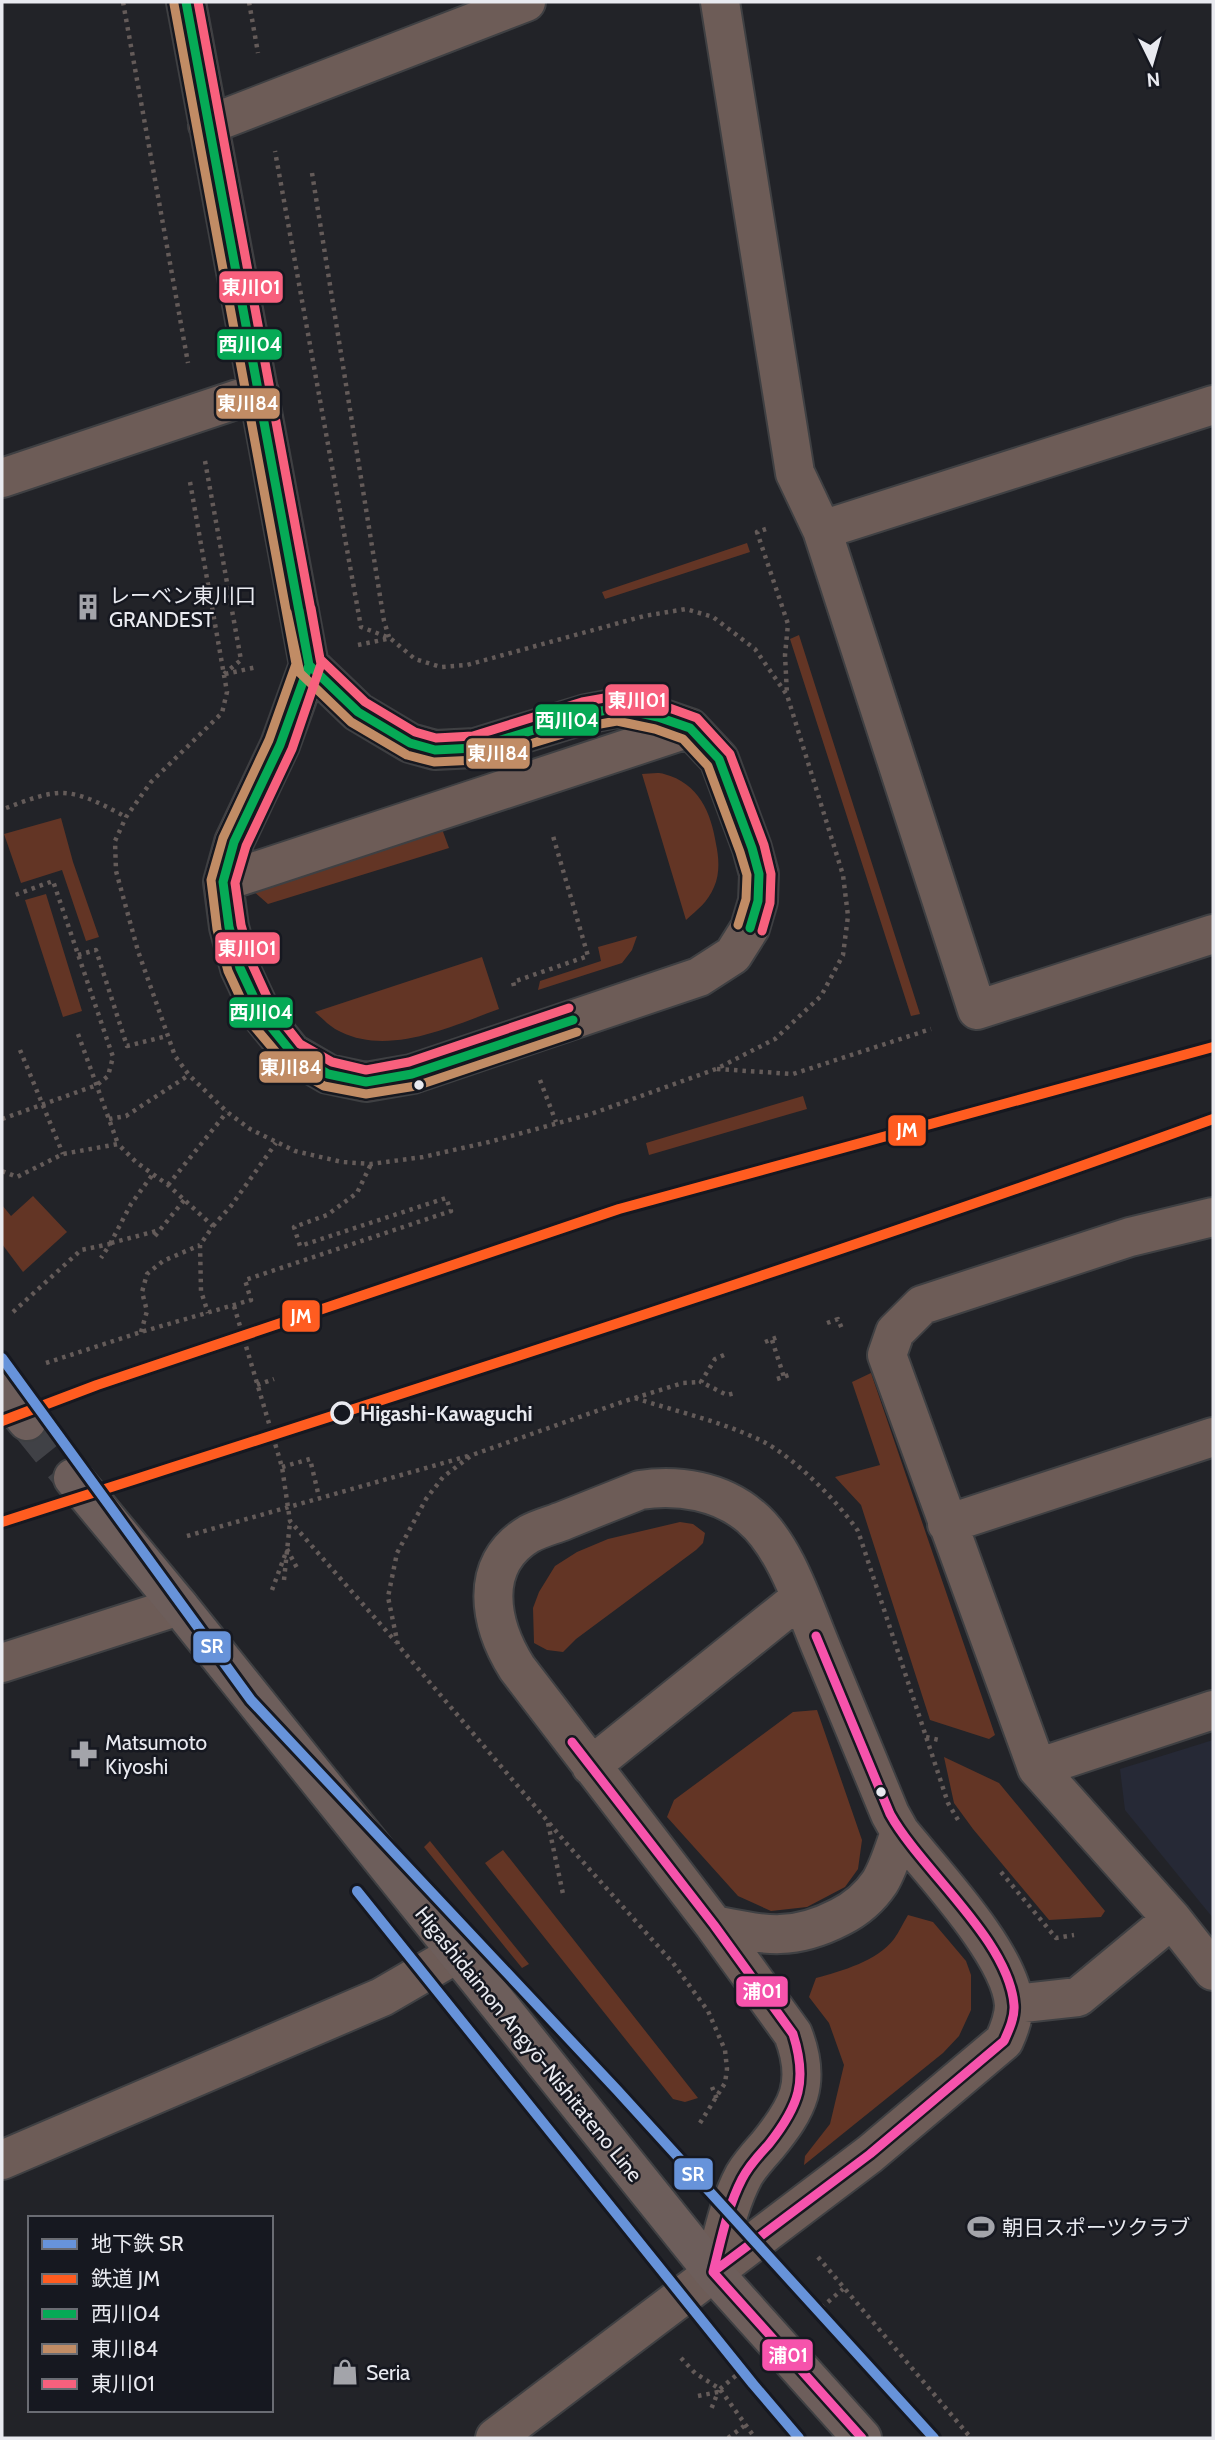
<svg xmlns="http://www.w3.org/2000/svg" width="1215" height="2440" viewBox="0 0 1215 2440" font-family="Cabin,'Noto Sans JP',sans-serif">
	<rect width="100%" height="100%" fill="#222328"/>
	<path fill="#262936" d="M1213,1740V1918L1125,1810L1120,1769Z"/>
	<path fill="#633525" d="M747,543L750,552L605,599L602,592Z
		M799,635L920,1014L911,1016L790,639Z
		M642,774C649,774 658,772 664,774C699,783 711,813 716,844C719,858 720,874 714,887C708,902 697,910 686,920Z
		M61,818L73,862L99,937L86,941L62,870L21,883L4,834Z
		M442,829L449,848L268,904L253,891Z
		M46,894L82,1011L63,1017L25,900Z
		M637,936L632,950L622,963L538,990L540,981L601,961L598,947Z
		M482,957L499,1009C452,1026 390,1056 341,1032C331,1028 323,1019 315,1012Z
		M803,1096L807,1109L649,1155L646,1143Z
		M33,1196L67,1232L23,1272L2,1244V1205L11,1216Z
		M871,1373L995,1735L989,1739L930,1720L861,1505L835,1477L880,1465L852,1382Z
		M680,1522L693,1524L705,1533L703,1543L696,1550L576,1639L563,1652L547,1650L534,1643L533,1608L539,1592L555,1566L577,1552L608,1539Z
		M817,1710L862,1840L858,1869L845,1887L807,1907L771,1911L738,1896L667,1817L674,1800L793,1712Z
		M944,1757L999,1783L1105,1911L1101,1917L1049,1920L973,1829L954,1803Z
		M430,1841L529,1964L522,1968L424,1847Z
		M503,1850L698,2098L685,2102L673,2099L485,1863Z
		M908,1915L933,1922L966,1961L971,1975V2010L959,2036L943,2053L804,2165L805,2156L830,2124L844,2065L829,2023L809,1997L816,1978C842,1971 877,1961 894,1939C899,1932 903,1923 908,1915Z"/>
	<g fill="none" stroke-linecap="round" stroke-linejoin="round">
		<path stroke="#404146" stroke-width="38" stroke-dasharray="38 19" stroke-linecap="butt" d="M27,1421L73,1478"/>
		<g stroke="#3f4043" stroke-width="42">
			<path id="minor" d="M186,2L309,665L280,745L234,842L223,882L229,927L240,968L263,1017L292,1053L328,1074L366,1082L412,1074L699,977L733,955L750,928L758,901L759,874L752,848L719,759L690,728L658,717L617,708L586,714L475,748L435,750L410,743L358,712L309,665
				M720,2L795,473L822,530L977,1010L1213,934
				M208,125L526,2
				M2,478L259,392
				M822,530L1213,405
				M223,882L690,728
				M1213,1217L1130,1237L922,1305L895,1332L887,1355L1037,1768L1172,1919L1213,1971
				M947,1524L1213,1437
				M2,1663L179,1606
				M591,1766L800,1598
				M1037,1768L1213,1710
				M714,1925C764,1935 792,1942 840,1917C856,1909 870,1897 880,1882C889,1867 894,1849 900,1832
				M1014,2004L1078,1997L1172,1919
				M2,2160L382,1997L456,1954
				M495,2438L870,2154L1004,2041C1009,2030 1014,2018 1014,2005C1011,1955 933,1873 900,1832L890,1814C868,1760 845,1706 823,1652C805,1610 786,1546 751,1517C721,1491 678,1484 640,1490C615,1500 590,1510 565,1520C553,1525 540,1528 529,1534C477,1565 490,1625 517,1668L714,1925L793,2034C812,2083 798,2108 767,2146C759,2155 750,2165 744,2175C728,2205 722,2239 713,2272"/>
		</g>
		<g stroke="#3f4043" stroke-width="42">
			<path id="major" d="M2,1390L27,1421
				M73,1478L179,1606L713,2272L862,2438"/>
		</g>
		<path stroke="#645b59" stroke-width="4.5" stroke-dasharray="3.5 5" stroke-linecap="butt" d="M123,2L188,363
			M249,2L258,53
			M312,173L384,621L389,637
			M205,461L241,660L224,674
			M190,482L227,692L222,713L151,782L126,817L115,841L116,871L138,951L175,1056L189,1075L227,1112L250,1129L295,1151L342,1162L371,1164L423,1157L489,1142L591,1114L716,1069L775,1039L821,996L843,955L848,916L843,875L787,695L755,649L713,617L686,609L644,616L467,665L441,667L415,659L390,638L361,627L275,151
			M766,529L757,532L788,624L785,655L787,694
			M358,645L387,639
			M225,674L257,667
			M6,808C23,802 41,794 59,793C82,792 107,807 126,817
			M78,955L96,950L127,1046L167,1036
			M514,986L513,982L588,956L553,836
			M78,1034L118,1144
			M20,1050L63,1154
			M717,1069L793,1074L931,1029
			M540,1080L556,1122
			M2,1119L97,1085L108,1076L113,1057L53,881L15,895
			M109,1119L126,1116L189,1075
			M2,1171L17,1177L63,1154L118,1144L136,1162L168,1185L213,1226L200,1245L201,1291L208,1313
			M168,1185L227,1112
			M213,1226L231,1206L276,1143
			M155,1236L185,1199
			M111,1243L160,1230
			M110,1244L131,1204L153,1174
			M234,1306L282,1467L290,1521L396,1642
			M13,1312L81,1250L110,1244L101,1258
			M827,1323L838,1319L842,1329
			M141,1332L147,1311L142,1292L147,1274L163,1261L200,1245
			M772,1340L784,1377
			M765,1342L778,1337
			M724,1355L715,1359L701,1382L727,1395L735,1393
			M46,1363L141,1332L251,1300L245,1280L451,1211L446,1198L300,1246L294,1227L327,1215L357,1193L371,1164
			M777,1379L792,1374
			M257,1385L274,1379
			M635,1398C678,1412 724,1422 764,1442C796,1459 838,1502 858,1531L948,1803L958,1820
			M282,1467L310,1459L319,1497
			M187,1536L468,1456
			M287,1549L297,1568
			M284,1580L290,1522
			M272,1590L285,1555
			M926,1737L939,1740
			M548,1823L563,1894
			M1001,1872L1056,1938L1074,1935
			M712,2087L717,2099
			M700,2123L725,2083L727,2069L725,2050L708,2011L673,1963L567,1844L398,1645L388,1597L397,1553L426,1499L443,1477L472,1455L625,1401L683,1383L701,1382
			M818,2257L971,2438
			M815,2313L843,2289
			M681,2358L695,2373L720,2389L755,2438
			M720,2389L739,2373
			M698,2396L718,2392L710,2412
			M728,2438L744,2426"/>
		<use href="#minor" stroke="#6d5c57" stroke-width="38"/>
		<use href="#major" stroke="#6d5e5b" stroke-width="38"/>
		<g stroke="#161820" stroke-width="14">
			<path id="bus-1" d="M186,2L309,665L280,745L234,842L223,882L229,927L240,968L263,1017L292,1053L328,1074L366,1082L412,1074L573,1020
				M299,610L309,665L358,712L410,743L435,750L475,748L586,714L617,708L658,717L690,728L719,759L752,848L759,874L758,901L750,928"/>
		</g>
		<g stroke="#161820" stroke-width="14">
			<path id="bus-2" d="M174,4L296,664L269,740L223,838L211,880L217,929L228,971L253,1025L286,1064L324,1086L366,1094L416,1086L577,1032
				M287,612L300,673L351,722L407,755L434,762L477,760L589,726L617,721L655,729L683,739L708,766L740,852L747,875L746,899L738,925"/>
		</g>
		<g stroke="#161820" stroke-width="14">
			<path id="bus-3" d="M198,2L321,664L292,749L246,846L235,883L241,925L252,964L273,1010L300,1044L332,1062L366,1070L409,1062L569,1008
				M311,608L320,659L365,702L415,732L436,738L473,736L582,702L616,696L661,705L697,718L730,754L764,845L771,874L770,903L762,931"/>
		</g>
		<g stroke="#161820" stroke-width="14">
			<path id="bus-4" d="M572,1742L714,1925L793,2034C808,2081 799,2106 769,2144C759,2155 749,2165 742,2179C727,2208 721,2241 713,2272
				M713,2272L870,2154L1004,2041C1009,2030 1015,2017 1014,2005C1009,1940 921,1870 890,1814L816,1636
				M713,2272L862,2438"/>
		</g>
		<use href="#bus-1" stroke="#06aa56" stroke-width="9"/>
		<use href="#bus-2" stroke="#c18c65" stroke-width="9"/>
		<use href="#bus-3" stroke="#f8607d" stroke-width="9"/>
		<use href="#bus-4" stroke="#f653ac" stroke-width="9"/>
		<g stroke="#161820" stroke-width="16">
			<path id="rail-1" d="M2,1421L97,1385L619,1209L1213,1047
				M2,1522C407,1392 813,1264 1213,1119"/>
		</g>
		<use href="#rail-1" stroke="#ff5c20" stroke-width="10"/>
		<g stroke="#161820" stroke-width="16">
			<path id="metro-1" d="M2,1358L251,1700L617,2090L934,2438
				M357,1891L753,2384L799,2438"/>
		</g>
		<use href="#metro-1" stroke="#6793da" stroke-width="10"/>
	</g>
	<defs>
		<g id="building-bare" transform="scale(2.1)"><path d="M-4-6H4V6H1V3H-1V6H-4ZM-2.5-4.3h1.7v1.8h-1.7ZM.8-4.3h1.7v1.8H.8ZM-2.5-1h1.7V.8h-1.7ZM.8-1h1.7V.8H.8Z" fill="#a3a4aa" stroke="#161820" stroke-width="2.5" paint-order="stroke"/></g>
		<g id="pharmacy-bare" transform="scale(2.1)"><path d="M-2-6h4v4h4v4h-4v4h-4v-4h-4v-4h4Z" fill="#a3a4aa" stroke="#161820" stroke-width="2.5" paint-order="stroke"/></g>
		<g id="stadium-bare" transform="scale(2.1)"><path d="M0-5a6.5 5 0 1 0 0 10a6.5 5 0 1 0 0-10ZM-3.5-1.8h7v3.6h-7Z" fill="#a3a4aa" stroke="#161820" stroke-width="2.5" paint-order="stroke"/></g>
		<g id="shop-bare" transform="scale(2.1)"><path d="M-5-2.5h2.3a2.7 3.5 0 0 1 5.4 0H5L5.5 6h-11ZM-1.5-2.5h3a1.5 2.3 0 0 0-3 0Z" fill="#a3a4aa" stroke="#161820" stroke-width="2.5" paint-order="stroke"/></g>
	</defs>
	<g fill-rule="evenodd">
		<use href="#building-bare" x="88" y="607"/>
		<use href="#pharmacy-bare" x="84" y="1754"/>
		<use href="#stadium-bare" x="981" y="2227"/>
		<use href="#shop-bare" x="345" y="2372"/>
	</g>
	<g fill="#e9eaf0" stroke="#161820" stroke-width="2.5">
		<circle cx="419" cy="1085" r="6"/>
		<circle cx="881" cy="1792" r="6"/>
	</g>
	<circle fill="#161820" stroke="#e9eaf0" stroke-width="3.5" cx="342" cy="1413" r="10"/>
	<g text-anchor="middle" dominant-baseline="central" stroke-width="5" stroke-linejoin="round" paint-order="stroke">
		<g font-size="21" fill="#e9eaf0" stroke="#161820" text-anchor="start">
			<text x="109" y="595">レーベン東川口<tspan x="109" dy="24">GRANDEST</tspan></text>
			<text x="105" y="1742">Matsumoto<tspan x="105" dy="24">Kiyoshi</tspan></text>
			<text x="1002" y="2227">朝日スポーツクラブ</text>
			<text x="366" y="2372">Seria</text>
		</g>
		<g font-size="21" font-weight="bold" fill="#e9eaf0" stroke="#161820" text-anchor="start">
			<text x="360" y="1413">Higashi-Kawaguchi</text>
		</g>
		<g font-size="21" fill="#e9eaf0" stroke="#161820">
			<text transform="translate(529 2044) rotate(51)">Higashidaimon Angyō-Nishitateno Line</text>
		</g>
	</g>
	<g stroke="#161820" stroke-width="2.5">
		<rect x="218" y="270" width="66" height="34" rx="7" fill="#f8607d"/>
		<rect x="216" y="328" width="67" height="33" rx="7" fill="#06aa56"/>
		<rect x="215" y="387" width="66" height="33" rx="7" fill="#c18c65"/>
		<rect x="604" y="683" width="66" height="34" rx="7" fill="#f8607d"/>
		<rect x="534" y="703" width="66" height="34" rx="7" fill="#06aa56"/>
		<rect x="465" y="737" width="66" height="33" rx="7" fill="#c18c65"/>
		<rect x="214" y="931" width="67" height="34" rx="7" fill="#f8607d"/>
		<rect x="228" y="996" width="66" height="33" rx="7" fill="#06aa56"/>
		<rect x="258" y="1050" width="66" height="34" rx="7" fill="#c18c65"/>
		<rect x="887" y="1114" width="40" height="33" rx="7" fill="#ff5c20"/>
		<rect x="281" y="1299" width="40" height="34" rx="7" fill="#ff5c20"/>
		<rect x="192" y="1630" width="40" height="34" rx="7" fill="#6793da"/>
		<rect x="735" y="1975" width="54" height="33" rx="7" fill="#f653ac"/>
		<rect x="673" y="2157" width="41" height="34" rx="7" fill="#6793da"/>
		<rect x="761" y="2338" width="53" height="34" rx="7" fill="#f653ac"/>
	</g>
	<g font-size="19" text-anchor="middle" font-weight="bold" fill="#fff">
		<text x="251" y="294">東川01</text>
		<text x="250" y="351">西川04</text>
		<text x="248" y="410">東川84</text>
		<text x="637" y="707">東川01</text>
		<text x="567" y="727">西川04</text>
		<text x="498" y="760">東川84</text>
		<text x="247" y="955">東川01</text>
		<text x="261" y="1019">西川04</text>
		<text x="291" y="1074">東川84</text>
		<text x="907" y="1137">JM</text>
		<text x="301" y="1323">JM</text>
		<text x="212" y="1653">SR</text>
		<text x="762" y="1998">浦01</text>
		<text x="693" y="2181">SR</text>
		<text x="788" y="2362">浦01</text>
	</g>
	<rect width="1215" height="2440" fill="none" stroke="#e9eaf0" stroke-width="7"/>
	<rect x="28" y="2216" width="245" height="196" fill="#161820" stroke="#6a6c73" stroke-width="2"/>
	<rect x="42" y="2239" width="35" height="10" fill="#6793da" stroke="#6a6c73" stroke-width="2"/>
	<text x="91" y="2251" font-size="21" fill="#e9eaf0">地下鉄 SR</text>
	<rect x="42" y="2274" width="35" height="10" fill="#ff5c20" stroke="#6a6c73" stroke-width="2"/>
	<text x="91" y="2286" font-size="21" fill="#e9eaf0">鉄道 JM</text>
	<rect x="42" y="2309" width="35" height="10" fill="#06aa56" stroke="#6a6c73" stroke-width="2"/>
	<text x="91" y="2321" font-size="21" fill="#e9eaf0">西川04</text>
	<rect x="42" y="2344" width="35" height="10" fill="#c18c65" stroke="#6a6c73" stroke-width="2"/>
	<text x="91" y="2356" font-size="21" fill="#e9eaf0">東川84</text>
	<rect x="42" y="2379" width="35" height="10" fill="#f8607d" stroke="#6a6c73" stroke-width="2"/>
	<text x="91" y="2391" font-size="21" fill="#e9eaf0">東川01</text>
	<g transform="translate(1152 63) rotate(175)" stroke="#161820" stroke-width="5" paint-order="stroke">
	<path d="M0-5L12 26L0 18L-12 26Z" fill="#e9eaf0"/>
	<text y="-10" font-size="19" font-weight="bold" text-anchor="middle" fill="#e9eaf0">N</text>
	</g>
</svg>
